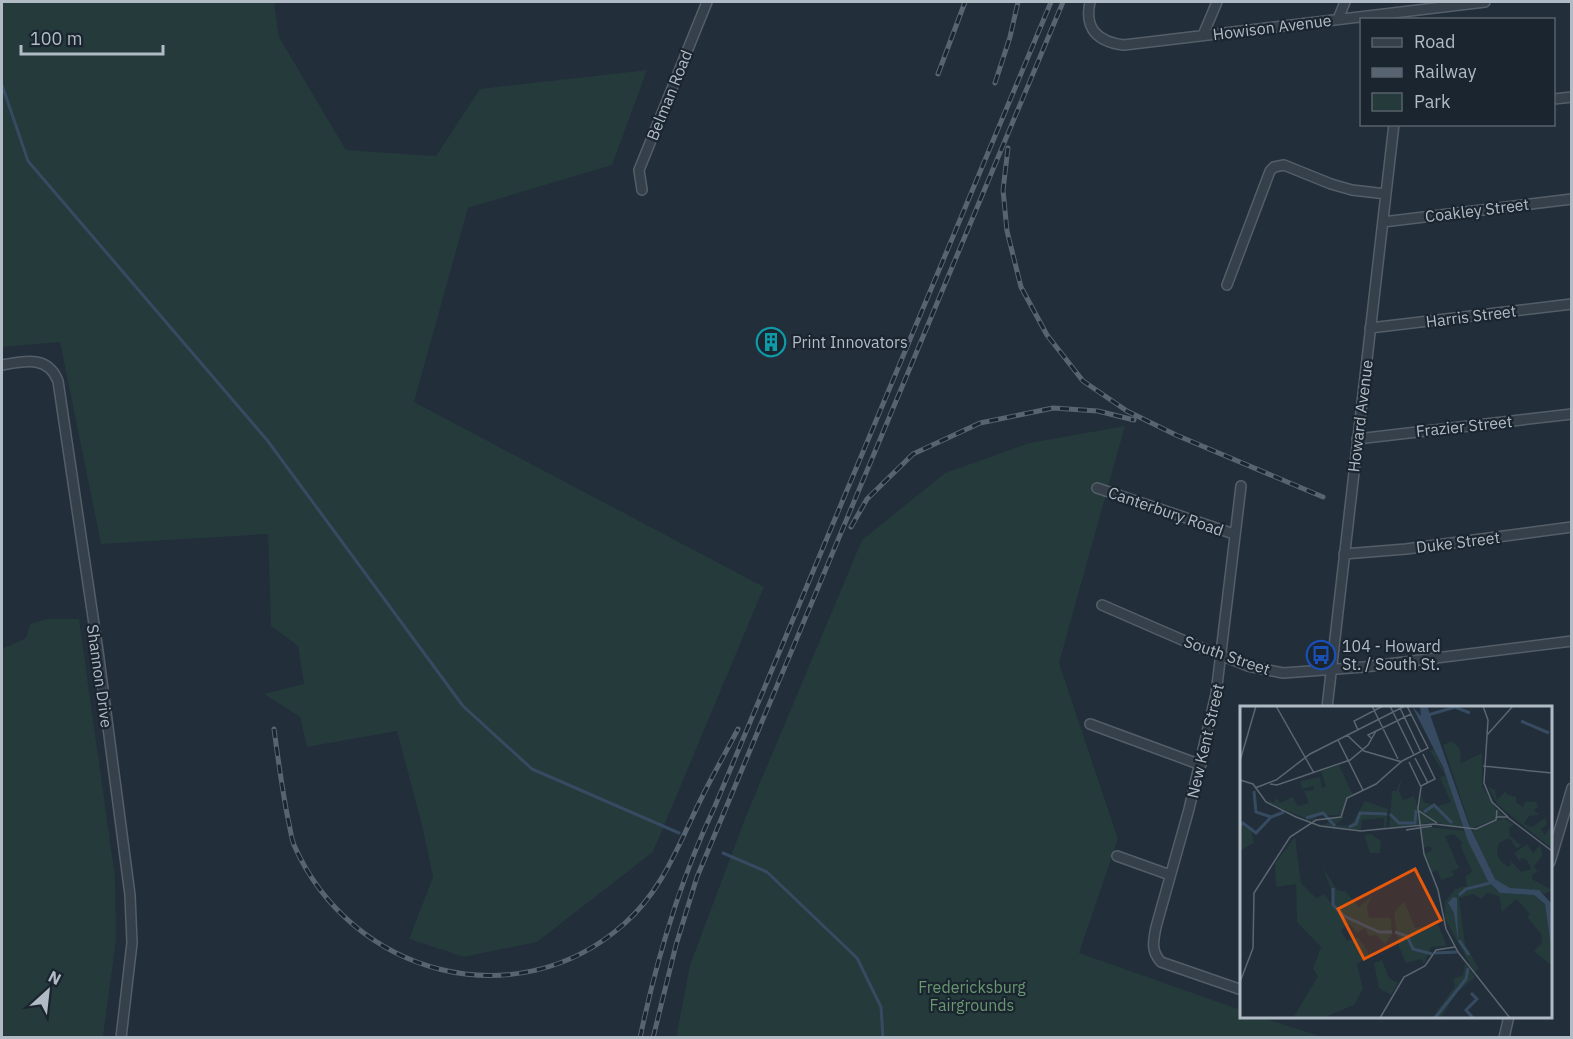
<svg xmlns="http://www.w3.org/2000/svg" width="1573" height="1039" viewBox="0 0 1573 1039" font-family="'IBM Plex Sans',sans-serif">
	<rect width="100%" height="100%" fill="#222e3a"/>
	<path fill="#243a3b" d="M2,2H274L279,37L346,150L436,156L480,89L647,70L612,165L468,208L414,402L764,587L653,852L537,942L464,957L409,939L433,877L422,825L397,731L307,747L300,717L264,694L304,684L298,646L271,626L268,534L101,544L60,342L2,347Z
		M1125,426L1059,663L1118,839L1079,953L1241,1010L1242,1016L1260,1017L1323,1037L676,1038L690,965L746,816L862,540L945,473L1029,443Z
		M47,619H79L115,877L116,939L103,1037L29,1038L2,1035V649L26,638L30,624Z"/>
	<g fill="none" stroke-linecap="round" stroke-linejoin="round">
		<path stroke="#364b61" stroke-width="3" d="M2,85L28,161L267,440L463,706L532,769L679,833
			M723,853L767,872L857,958L881,1007L883,1038"/>
		<g stroke="#545e68" stroke-width="12">
			<path id="minor" d="M1090,2C1084,29 1098,42 1124,45L1485,2
				M1338,19L1345,2
				M1203,35L1217,2
				M1554,99L1572,97
				M642,190L639,170L707,2
				M1383,222L1572,199
				M1227,285L1270,171L1274,167L1284,165L1331,184L1352,190L1386,194
				M1370,328L1572,304
				M2,365C24,361 48,355 58,381L98,651L130,895L132,943L121,1038
				M1357,439L1572,414
				M1241,486L1216,694L1189,809L1156,927C1153,942 1151,951 1161,962L1242,990
				M1097,488L1234,534
				M1344,554L1406,549L1572,527
				M1102,605L1187,642L1248,666L1283,673L1364,667L1572,641
				M1327,708L1394,124
				M1090,724L1201,765
				M1117,856L1170,875
				M1550,862L1572,788
				M1504,1038L1509,1016"/>
		</g>
		<use href="#minor" stroke="#36404b" stroke-width="9"/>
		<g stroke="#586472" stroke-width="5">
			<path id="rail" d="M938,74L965,2
				M995,83L1010,37L1018,2
				M1008,148L1003,190L1007,231L1021,287L1047,335L1083,381L1127,411L1176,435L1323,497
				M851,527L867,499L913,454L980,423L1053,408L1098,411L1134,420
				M274,729C278,759 282,789 288,819C290,827 291,837 294,845C351,975 516,1020 624,924C665,888 680,840 704,793C715,771 727,750 738,729
				M640,1038C657,957 680,880 715,806L1051,2
				M653,1038L676,945L697,877L1063,2"/>
		</g>
		<use href="#rail" stroke="#1b252f" stroke-width="3" stroke-dasharray="9" stroke-linecap="butt"/>
	</g>
	<defs>
		<g id="building-ring" transform="scale(1.5)"><circle r="9.5" fill="#1b252f" stroke="#0f9aa8" stroke-width="1.5"/><path d="M-4-6H4V6H1V3H-1V6H-4ZM-2.5-4.3h1.7v1.8h-1.7ZM.8-4.3h1.7v1.8H.8ZM-2.5-1h1.7V.8h-1.7ZM.8-1h1.7V.8H.8Z" fill="#0f9aa8"/></g>
		<g id="bus-ring" transform="scale(1.5)"><circle r="9.5" fill="#1b252f" stroke="#1a4fb4" stroke-width="1.5"/><path d="M-5-6H5V4H4V6H2V4H-2V6H-4V4H-5ZM-3.5-4V0h7V-4ZM-3.5 1.2v1.5H-2V1.2ZM2 1.2v1.5H3.5V1.2Z" fill="#1a4fb4"/></g>
	</defs>
	<g fill-rule="evenodd">
		<use href="#building-ring" x="771" y="342"/>
		<use href="#bus-ring" x="1321" y="655"/>
	</g>
	<g text-anchor="middle" dominant-baseline="central" stroke-width="4.5" stroke-linejoin="round" paint-order="stroke">
		<g font-size="16" fill="#b1bbc6" stroke="#1b252f">
			<text transform="translate(1272 27) rotate(-7)">Howison Avenue</text>
			<text transform="translate(669 95) rotate(-68)">Belman Road</text>
			<text transform="translate(1477 210) rotate(-7)">Coakley Street</text>
			<text transform="translate(1471 316) rotate(-7)">Harris Street</text>
			<text transform="translate(1360 416) rotate(-83)">Howard Avenue</text>
			<text transform="translate(1464 426) rotate(-6)">Frazier Street</text>
			<text transform="translate(1166 511) rotate(19)">Canterbury Road</text>
			<text transform="translate(1458 542) rotate(-7)">Duke Street</text>
			<text transform="translate(1227 655) rotate(19)">South Street</text>
			<text transform="translate(100 676) rotate(82)">Shannon Drive</text>
			<text transform="translate(1205 741) rotate(-77)">New Kent Street</text>
		</g>
		<g font-size="16" fill="#b1bbc6" stroke="#1b252f" text-anchor="start">
			<text x="792" y="342">Print Innovators</text>
			<text x="1342" y="646">104 - Howard<tspan x="1342" dy="18">St. / South St.</tspan></text>
		</g>
		<g font-size="16" fill="#689770" stroke="#1b252f">
			<text x="972" y="987">Fredericksburg<tspan x="972" dy="18">Fairgrounds</tspan></text>
		</g>
	</g>
	<g transform="translate(1240 706)">
		<rect width="312" height="312" fill="#222e3a"/>
		<path d="M212,35L220,43L221,57L242,47V80L258,106L249,116L259,106L264,110L231,123L203,39ZM194,43L211,81L224,123L195,116L149,123L152,85H156L162,71L159,85L163,94L174,90L179,105L181,88L184,96L198,100L211,96L200,72L205,69L190,45ZM99,59L113,89L107,92L102,109L78,110L72,115L30,98L29,93L33,97L37,92L40,97L53,91L58,100L69,97L64,85L74,84L73,80L62,83L60,75L80,71L82,82L86,80L81,65ZM248,81L255,84L257,94L267,84L266,88L276,91V96L283,101L286,95L296,96L298,100L294,104L299,109L289,110L284,118L292,121L305,112L307,119L301,123L305,129L308,123L312,124V143L258,99ZM125,95L148,103L146,123H124H133V119L134,123L144,121V112L122,114L121,124L87,120L122,126L82,121L73,117L83,119L89,116L87,113L106,110L96,119L110,120ZM264,112L274,119L269,122L270,130L282,140L276,142L269,132L259,137L257,148L261,155L268,161L271,158L268,152L281,166L291,163L287,154L281,152L280,156L274,147L287,138L293,147L300,139L303,149L294,160L297,165L303,162L292,169V173L312,184L305,188L270,182L255,173L232,125ZM0,115L11,123L14,137L0,145ZM181,120L225,125L255,183L260,187L294,189L305,198L310,217L312,260L294,245L302,237L301,228L287,211L290,208L276,193L262,206L259,190L246,187L242,193L233,188L219,192L225,238L239,263L234,266L205,213V196L215,183L227,180L225,171L232,165L220,139L223,137L214,128L205,130L219,162L212,165L214,170L201,174L197,164L191,167L184,148L192,144L190,140L184,142ZM131,128L141,135L140,147H130L124,129ZM55,131L61,177L76,192L84,188L91,197L93,190L83,161L97,184L105,185L119,201L132,190L127,201L129,212H151L152,228L145,238L136,229L129,230L125,222L117,227L110,218L101,224L107,235L118,231L128,246L129,251L117,258L123,283L114,299L83,312H53L78,270L73,263L81,241L57,216L56,178L36,181L35,157ZM164,195L175,222L198,219L207,240L191,241L184,258L181,253L166,257L159,241L154,207ZM142,254L149,272L158,277L151,289L139,282L134,257ZM225,257L235,271L217,286L201,312H192L215,280L213,273L223,269Z" fill="#243a3b"/>
		<path d="M172,0L181,10L180,0H187L229,119L255,173L270,182L299,184L312,198V247L305,198L294,189L260,187L248,175L228,135L203,61ZM213,191L217,192L218,235L214,207L208,197Z" fill="#364b61"/>
		<path fill="none" stroke="#364b61" stroke-width="3" d="M188,9L215,1L230,7M281,15L309,27M14,85L16,106L31,111M184,106L194,99L212,117M150,108L159,117H175L176,104M66,112L83,107L95,120M0,120L3,117L16,127L31,111L44,106M109,121L116,118L120,107L147,108M93,182V199L104,210L139,226H152M219,189L226,183L250,177M155,226L167,230L173,243L192,248M219,234L229,249M195,247L217,246M231,287L237,293L226,304L233,312M195,312L226,273L228,262"/>
		<path fill="none" stroke="#5b6672" stroke-width="1.5" d="M36,0L74,67M132,0L158,53M150,0L174,49M243,0L248,14L244,77L252,96L268,111M160,2L181,46M118,24L114,15L143,0M107,29L124,45L162,56M247,29L273,0M131,32L128,29L171,8M98,34L123,84M175,52L188,77M0,55L16,0M169,56L181,81L178,102L184,148L198,184L206,223L218,246L270,312M243,60L312,67M0,74L13,78L26,96L56,111L80,120L121,125L194,118L236,123L256,114L257,104M30,78L37,79L110,54L128,39L136,25M181,80L195,73L183,48M15,82L36,74L70,48L165,0M179,105L197,117M256,111H267L312,145M166,124L192,120M0,276L13,242L14,187L50,131L76,114L101,111L107,92L136,78L162,55L188,42L167,0M140,312L164,271L185,260L196,244L215,241"/>
		<path fill="#e8590c" fill-opacity="0.15" stroke="#e8590c" stroke-width="3" d="M175,163L201,214L124,253L98,203Z"/>
		<rect width="312" height="312" fill="none" stroke="#b1bbc6" stroke-width="3"/>
	</g>
	<rect width="1573" height="1039" fill="none" stroke="#b1bbc6" stroke-width="6"/>
	<rect x="1360" y="18" width="195" height="108" fill="#1b252f" stroke="#57616b" stroke-width="1.5"/>
	<rect x="1372" y="38" width="30" height="9" fill="#36404b" stroke="#57616b" stroke-width="1.5"/>
	<text x="1414" y="48" font-size="18" fill="#b1bbc6">Road</text>
	<rect x="1372" y="68" width="30" height="9" fill="#586472" stroke="#57616b" stroke-width="1.5"/>
	<text x="1414" y="78" font-size="18" fill="#b1bbc6">Railway</text>
	<rect x="1372" y="93" width="30" height="18" fill="#243a3b" stroke="#57616b" stroke-width="1.5"/>
	<text x="1414" y="108" font-size="18" fill="#b1bbc6">Park</text>
	<g transform="translate(48 991) rotate(27)" stroke="#1b252f" stroke-width="4.5" paint-order="stroke">
	<path d="M0-4.5L10 22L0 15L-10 22Z" fill="#b1bbc6"/>
	<text y="-9" font-size="16" font-weight="bold" text-anchor="middle" fill="#b1bbc6">N</text>
	</g>
	<path d="M21 45v9h142v-9" fill="none" stroke="#b1bbc6" stroke-width="3"/>
	<text x="30" y="45" font-size="18" fill="#b1bbc6" stroke="#1b252f" stroke-width="4.5" paint-order="stroke">100 m</text>
</svg>
